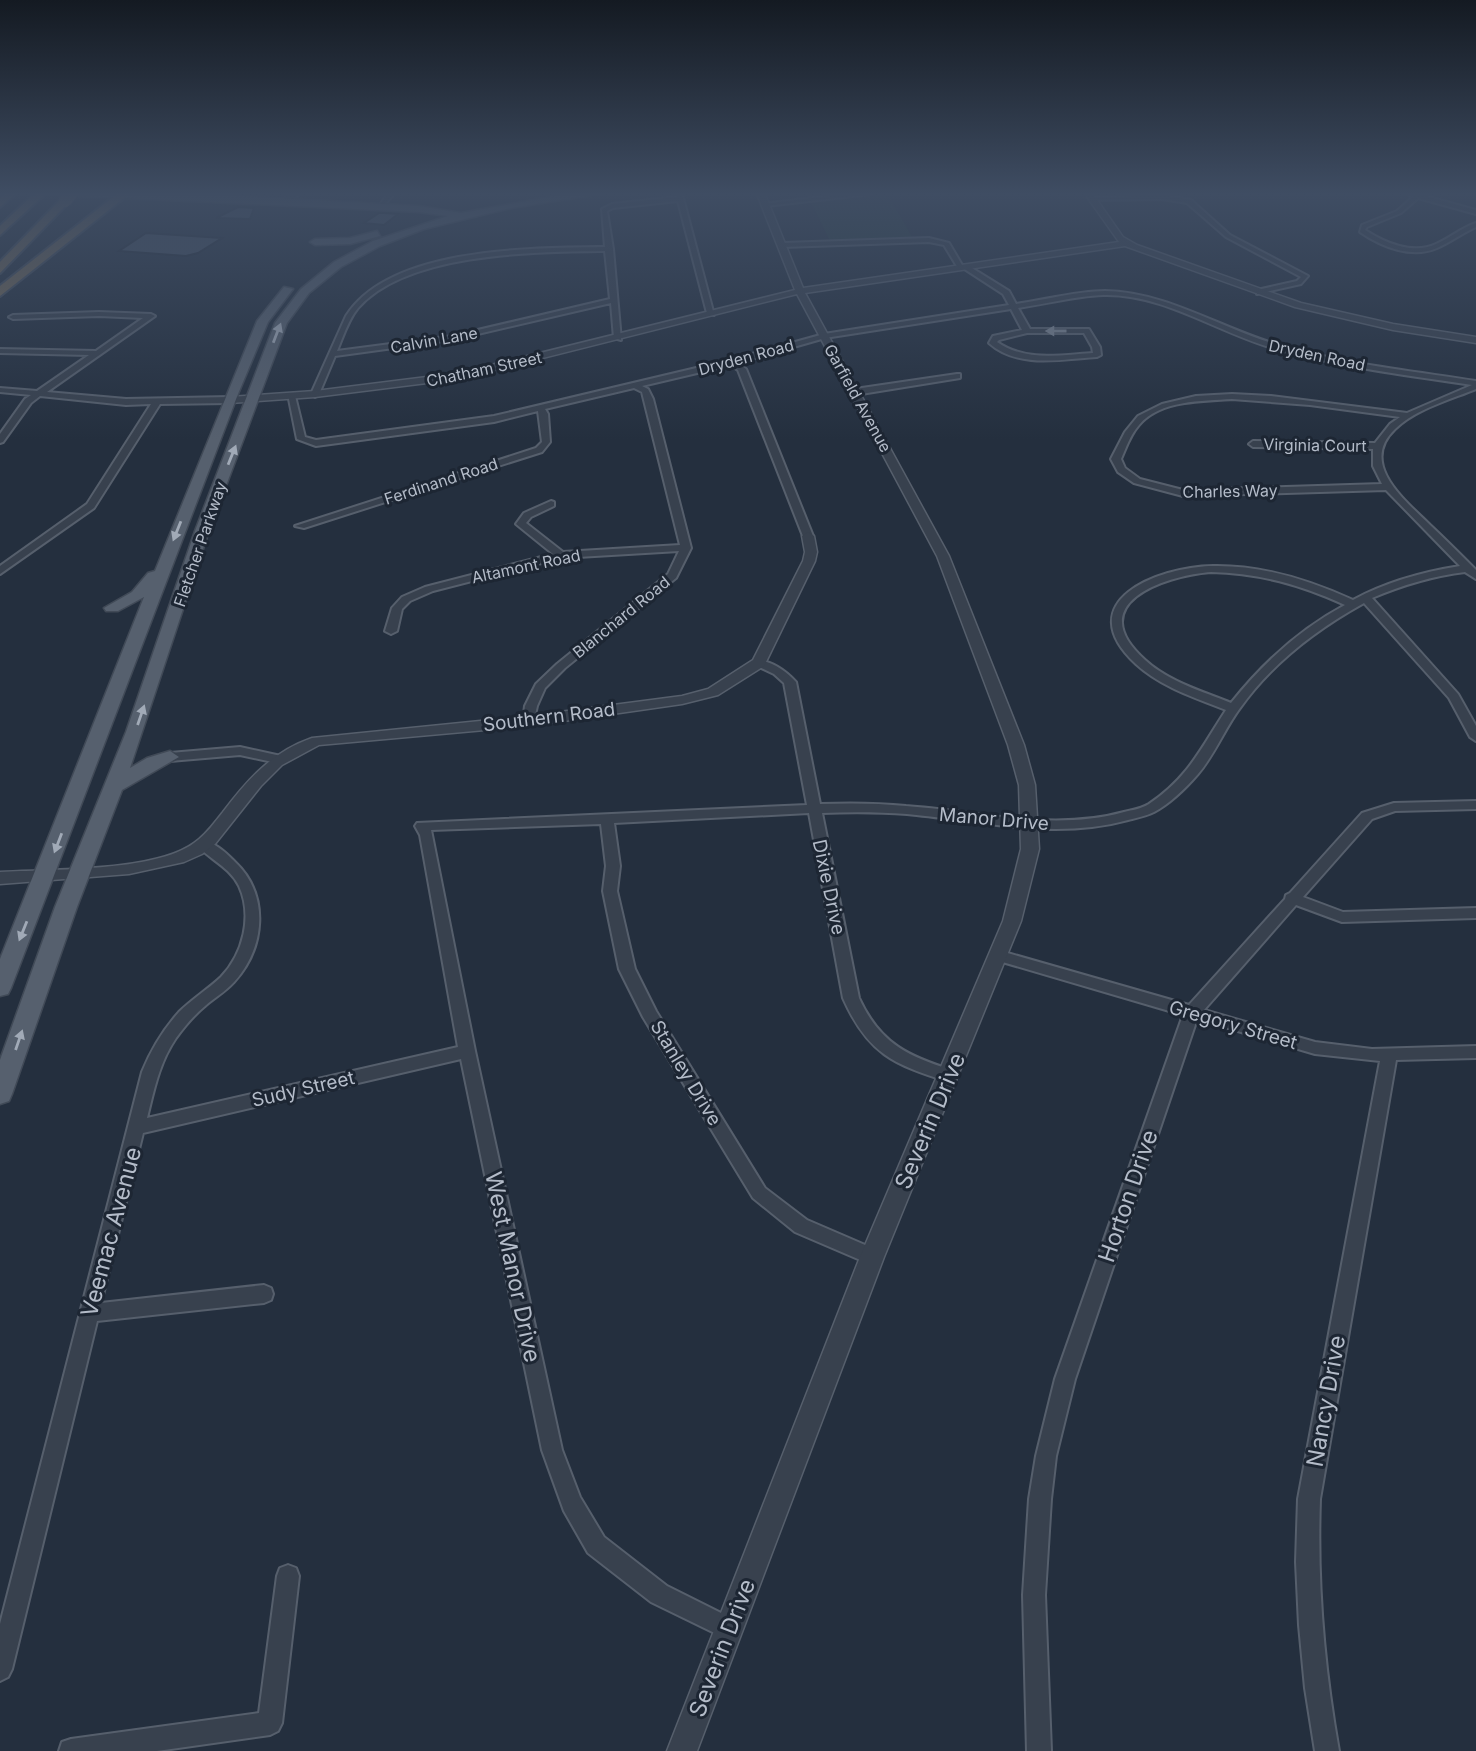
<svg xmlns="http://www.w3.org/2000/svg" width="1476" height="1751" viewBox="0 0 1476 1751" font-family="Inter,sans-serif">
	<rect width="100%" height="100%" fill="#242f3e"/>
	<path fill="#263c3f" d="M888,195L912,237L830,241L811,202Z"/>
	<path fill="#455162" stroke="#1f2835" stroke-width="2" d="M238,207L254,208L250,219L216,218Z
		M379,213H384L398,214L384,225L364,223Z
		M146,233L222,238L198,253L186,256L119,251Z"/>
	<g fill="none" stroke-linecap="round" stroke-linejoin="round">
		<g stroke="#565f6c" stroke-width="4">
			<path id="minor" d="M387,194H394L384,205H380Z
				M676,194H682L714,315L707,313L678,201L613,208L607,211L613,249L621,340L614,338L611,303L452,340L335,356L319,394L315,397L311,394L346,316C390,247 531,248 605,247L602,209L612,204L677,197ZM605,251L610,299L452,336L337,351C343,337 348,320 358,308C407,252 536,252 605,251Z
				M846,194H871L766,206L763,204Z
				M1407,194H1418L1476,210V214L1418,198L1401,213L1367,227L1365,230C1385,243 1413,255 1436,244C1450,238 1461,228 1476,223V227C1462,233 1451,242 1437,248C1412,259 1382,247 1360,232L1362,225L1397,211L1413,197Z
				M1162,195L1191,200L1230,235L1308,276L1301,284L1257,294V290L1297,281L1301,277L1226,237L1187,203L1162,199L1092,200L1089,198Z
				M929,238L949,243L962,265H967L1009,291L1016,304C1044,300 1078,291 1105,291C1168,292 1223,330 1282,346C1346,364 1411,371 1476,381V389C1449,400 1416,409 1395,429C1358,464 1406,501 1430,525C1446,540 1461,555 1476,570V579L1465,572C1432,576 1403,585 1372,598L1458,694L1476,726V741L1470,737L1449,698L1364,603C1317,629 1272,663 1240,708C1225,728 1215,754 1198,774C1186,788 1169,804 1154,812C1146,816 1136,818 1128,820C1055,840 980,821 907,814C879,812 850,812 822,813L859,998C880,1044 909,1057 955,1071L957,1076L955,1081L949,1082C893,1064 868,1054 843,998L809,813L614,823L620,866L617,891L635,969L656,1011L765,1188L807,1220L879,1251L881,1257L879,1263L872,1265L795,1232L753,1198L643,1017L619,969L603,891L606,866L601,824L431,830L475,1051L562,1450L580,1497L604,1537L667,1586L737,1621L740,1629L737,1637L729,1640L651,1602L588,1553L564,1511L542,1450L461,1059L143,1133L101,1303L264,1285L271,1288L273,1294L271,1300L264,1303L97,1321L12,1669L8,1677L0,1681V1624L142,1072C151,1050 163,1030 179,1012C192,999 207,990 221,977C243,954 253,916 239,886C230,867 210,860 197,845L199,842C212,839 226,853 235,862C270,895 265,948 234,982C225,992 214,998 205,1006C194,1015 184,1027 176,1038C159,1063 154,1090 147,1118L458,1047L420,835L415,826L417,823L807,805L784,683L774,674L755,665V661C770,659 786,671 796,682L820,804C849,803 877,803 906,806C978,811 1052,832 1124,812C1132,810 1141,809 1149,804C1189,777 1201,748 1226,710C1196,698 1161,687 1136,664C1069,602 1157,567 1213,566C1262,565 1309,580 1353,600C1386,582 1422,572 1460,566L1386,490L1183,496L1134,483L1118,472L1111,459L1125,432L1138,416L1162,404L1196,396L1232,394L1271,396L1407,413L1472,385C1406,375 1340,367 1276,349C1220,334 1163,293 1103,295C1075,296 1046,304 1018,308L1030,329H1089L1100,347L1101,355L1097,357C1062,359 1018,369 989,343L993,336L1022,330L1011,309L825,338L738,363L746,369L813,536L808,539L803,536L738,370L731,365L642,386L648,389L653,399L691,548L676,578L565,668L545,688L537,706L533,724H525L523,721L525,706L536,684L557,664L668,574L679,551L561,558L433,591L410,601L402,609L397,631L391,634L385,631L392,608L402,597L425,587L553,554L516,524L524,513L551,501L554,502V506L531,517L526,523L563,552L680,545L642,392L634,388L545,409L548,414L550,442L542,452L304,528L295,526L536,448L542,442L538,411L494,422L316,446L297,439L288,394L295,396L305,437L316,440L494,416L730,360L824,334L1009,305L1003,294L963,268H958L944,245L929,242L783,247L780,245L783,243ZM1027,333H1084L1092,347L1093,353C1060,355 1026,362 997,342L999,340ZM1232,399L1310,405L1400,417L1390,424L1375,443L1253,441L1249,444L1253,447L1373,449V466L1382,484L1183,490L1140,479L1125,468L1121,459C1126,448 1130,435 1139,425C1160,400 1202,401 1232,399ZM1211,572C1259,573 1301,585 1345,605C1300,629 1262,664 1231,703C1202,691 1169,682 1145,660C1082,604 1163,576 1211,572Z
				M99,312L151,314L155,316L47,392L126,399L230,397L234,400L230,403L160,404L94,508L0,574V566L87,504L151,404L126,405L40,396L31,403L3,442L0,443V434L25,399L31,395L0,392V388L37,391L89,355L0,353V349L96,351L143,318L99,316L13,319L9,317L13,315Z
				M957,374H960V378L855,395L851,392L855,389Z
				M240,747L281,756L283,759L277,763L240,755L170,761L164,757L170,753Z
				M1476,801V809L1395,811L1372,819L1303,897L1343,912L1476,908V918L1342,922L1296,905L1204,1010L1315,1042L1372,1049L1476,1046V1058L1396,1060L1320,1499C1317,1584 1324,1667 1339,1751H1315L1305,1688L1299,1625L1296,1562L1298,1499L1380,1061L1315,1054L1197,1019L1075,1379L1056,1456L1051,1499L1045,1595L1051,1751H1027L1023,1595L1029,1499L1036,1456L1055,1379L1183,1015L992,959L990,955L992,951L997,950L1189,1005L1285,899L1286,895L1290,893L1362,813L1394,803Z
				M288,1565L296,1568L299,1576L282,1723L278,1731L270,1735L157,1751H59L62,1742L71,1739L259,1713L277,1576L280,1568Z"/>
		</g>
		<g stroke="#565f6c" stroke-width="3">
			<path id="tertiary" d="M290,194H300L285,204H279V200Z
				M757,194H765L803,288L1119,242L1085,194H1093L1123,237L1137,245L1301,303L1393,324L1476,337V343L1393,330L1295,307L1125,246L805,293L949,556L1024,745L1035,785L1039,849L1021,921L884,1257L697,1751H667L860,1257L1003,921L1021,849L1019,785L1008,745L937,556L797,294L459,379L315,397L230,403L225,400L230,397L315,391L459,373L795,290Z
				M808,532L814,536L817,552L815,561L764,666L718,695L682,704L529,726L319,745L282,765L261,786L215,844L202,854L184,862L129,874L0,884V872C49,869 155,872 194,843C206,835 214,823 223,812C248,779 272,752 312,738L529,716L682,696L708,689L753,660L803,561L805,552L802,536Z"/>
		</g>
		<g stroke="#414a57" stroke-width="3">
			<path id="primary" d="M42,194H203L419,206L461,213L555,196L598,194L511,208L424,229L380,246L341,267L309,293L287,323L209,531L130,768L147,758L170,751L179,757L122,790L77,907L12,1094L9,1101L0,1104V1060L55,907L126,732L195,531L275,323L301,289L334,262L373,241L448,216L419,212Z
				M377,231L380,236L350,244L315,245L310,242L315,239L350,238Z
				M284,287L293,289L268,322L238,394L11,988L8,994L0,996V959L144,597L118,611H106L104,608L132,592L148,573L155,571L257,321Z"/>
		</g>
		<g stroke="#434c59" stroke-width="4">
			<path id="motorway" d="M4,194H15L0,207V198Z
				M34,194H45L0,235V226Z
				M117,194H129L0,296V286Z
				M61,199L70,201L0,273V262Z"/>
		</g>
		<use href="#minor" fill="#38414e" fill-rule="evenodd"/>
		<use href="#tertiary" fill="#38414e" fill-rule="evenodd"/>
		<use href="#primary" fill="#56606e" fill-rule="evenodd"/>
		<use href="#motorway" fill="#746855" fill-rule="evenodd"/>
		<g stroke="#434c59" stroke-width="14" stroke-linecap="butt">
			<path id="motorway-bridge" d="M65,201L71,194"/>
		</g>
		<use href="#motorway-bridge" stroke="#746855" stroke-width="12"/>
	</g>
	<defs><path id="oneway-solid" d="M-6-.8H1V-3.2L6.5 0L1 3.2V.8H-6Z" transform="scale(1.75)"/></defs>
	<use fill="#7c8592" href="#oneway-solid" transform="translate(1056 331) rotate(180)"/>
	<g fill="#a1aab7">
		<use href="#oneway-solid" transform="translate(277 333) rotate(-69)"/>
		<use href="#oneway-solid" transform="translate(232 455) rotate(-68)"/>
		<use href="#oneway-solid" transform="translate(177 531) rotate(112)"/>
		<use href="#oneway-solid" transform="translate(141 715) rotate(-71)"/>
		<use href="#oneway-solid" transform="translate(58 843) rotate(111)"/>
		<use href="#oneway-solid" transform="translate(23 931) rotate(112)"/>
		<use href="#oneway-solid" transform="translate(19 1040) rotate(-71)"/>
	</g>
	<linearGradient id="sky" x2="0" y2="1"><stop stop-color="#141a22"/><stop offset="0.44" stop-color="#3f4d63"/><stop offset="1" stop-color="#3f4d63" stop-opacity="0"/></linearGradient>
	<rect width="1476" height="440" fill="url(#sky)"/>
	<g text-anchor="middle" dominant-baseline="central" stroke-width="6" stroke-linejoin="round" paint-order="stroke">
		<g font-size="16" fill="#b4bcc9" stroke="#1d2633">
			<text transform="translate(434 340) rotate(-10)">Calvin Lane</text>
			<text transform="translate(1317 355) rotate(12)">Dryden Road</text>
			<text transform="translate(746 357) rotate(-15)">Dryden Road</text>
			<text transform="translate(484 369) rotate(-12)">Chatham Street</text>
			<text transform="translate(858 398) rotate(61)">Garfield Avenue</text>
			<text transform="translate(1315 445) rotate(1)">Virginia Court</text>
			<text transform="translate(441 481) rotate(-18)">Ferdinand Road</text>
			<text transform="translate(1230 491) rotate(-1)">Charles Way</text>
			<text transform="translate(200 544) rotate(-71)">Fletcher Parkway</text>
			<text transform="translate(526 566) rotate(-12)">Altamont Road</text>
			<text transform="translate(621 617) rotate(-39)">Blanchard Road</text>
		</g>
		<g font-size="19" fill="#b4bcc9" stroke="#1d2633">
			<text transform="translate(549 717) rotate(-7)">Southern Road</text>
			<text transform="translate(994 819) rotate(5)">Manor Drive</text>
			<text transform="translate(829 887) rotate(78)">Dixie Drive</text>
			<text transform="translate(1233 1025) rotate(16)">Gregory Street</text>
			<text transform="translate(686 1073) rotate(59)">Stanley Drive</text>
			<text transform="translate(303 1089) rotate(-13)">Sudy Street</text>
		</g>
		<g font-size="23" fill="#b4bcc9" stroke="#1d2633">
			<text transform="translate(930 1121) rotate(-67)">Severin Drive</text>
			<text transform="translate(1128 1196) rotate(-71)">Horton Drive</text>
			<text transform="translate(111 1232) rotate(-75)">Veemac Avenue</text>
			<text transform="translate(513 1267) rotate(78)">West Manor Drive</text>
			<text transform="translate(1326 1401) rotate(-80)">Nancy Drive</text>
			<text transform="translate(722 1648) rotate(-69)">Severin Drive</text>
		</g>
	</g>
</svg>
